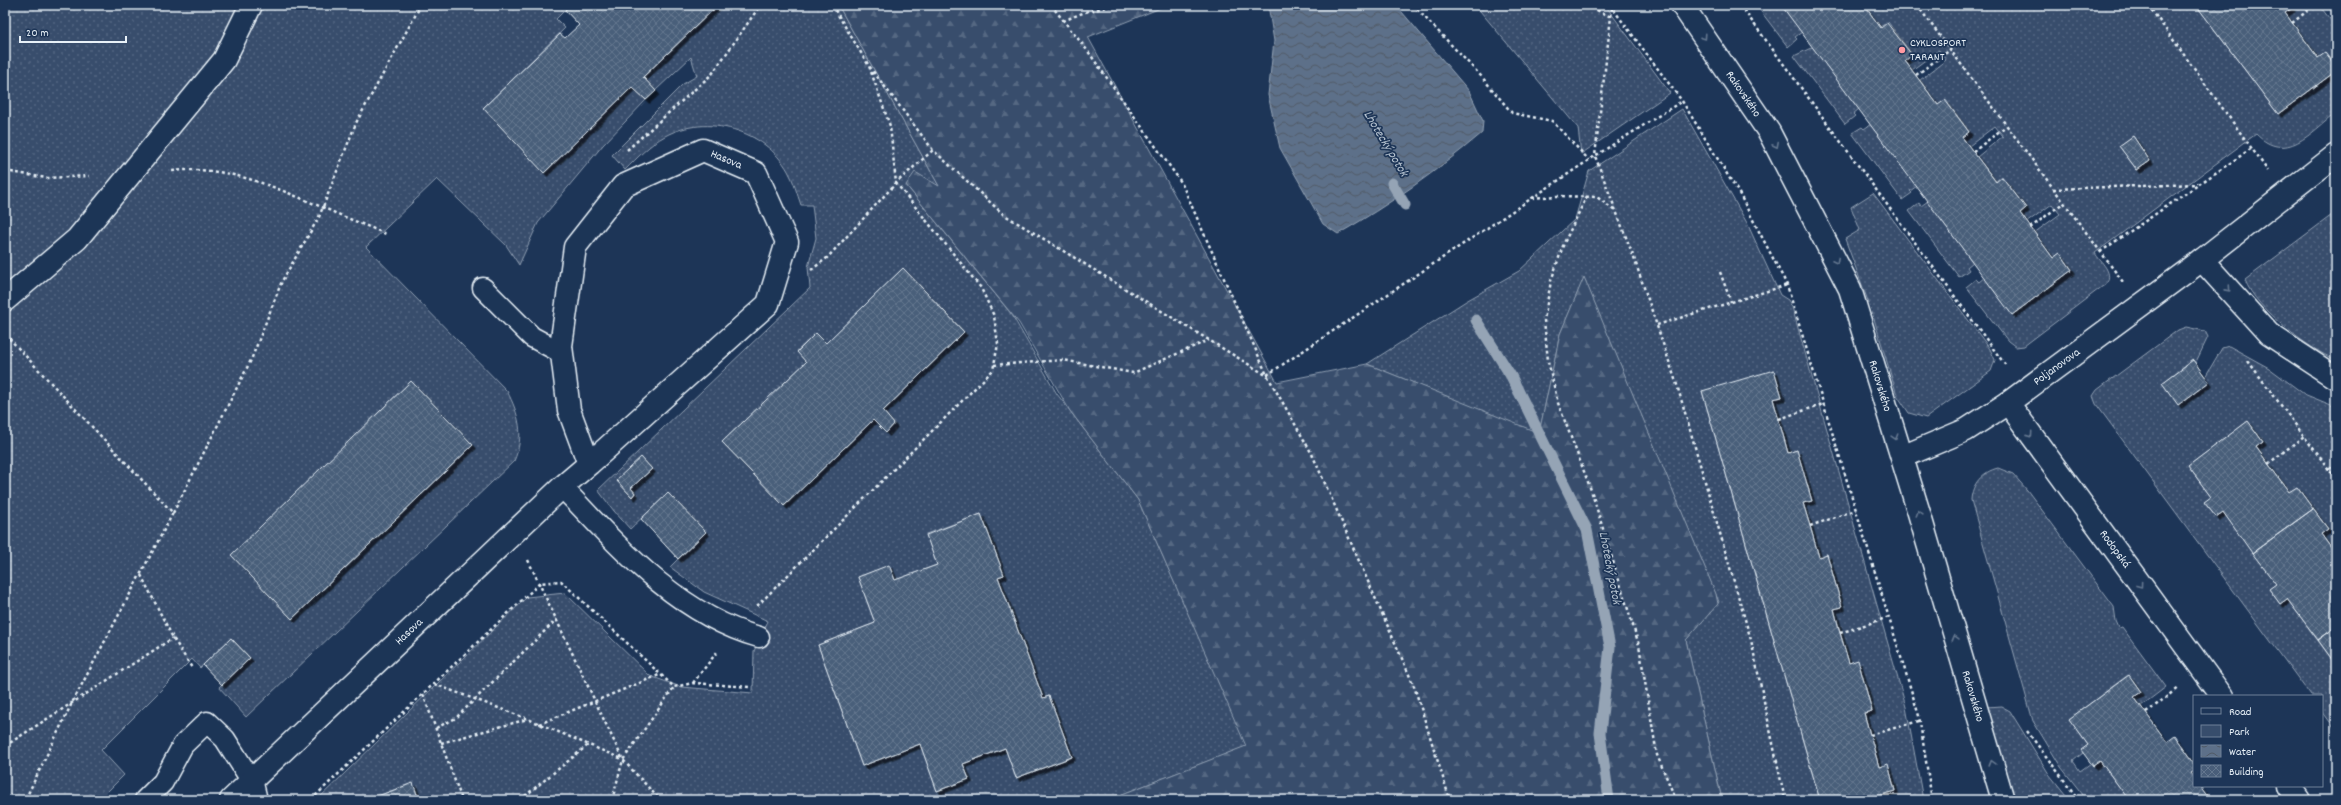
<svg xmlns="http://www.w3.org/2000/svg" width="2341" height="805" viewBox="0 0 2341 805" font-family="Dekko,sans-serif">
	<defs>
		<pattern id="green-dots" width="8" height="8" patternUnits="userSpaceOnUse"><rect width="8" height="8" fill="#374d6c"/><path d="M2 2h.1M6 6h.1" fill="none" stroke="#546782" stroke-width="1.8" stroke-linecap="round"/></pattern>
		<pattern id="forest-firs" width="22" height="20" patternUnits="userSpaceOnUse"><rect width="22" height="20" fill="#374d6c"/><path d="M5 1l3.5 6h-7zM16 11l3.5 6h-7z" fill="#546782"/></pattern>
		<pattern id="water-waves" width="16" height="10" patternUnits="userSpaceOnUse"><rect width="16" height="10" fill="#5d7089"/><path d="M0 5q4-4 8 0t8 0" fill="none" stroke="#505a66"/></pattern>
		<pattern id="building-cross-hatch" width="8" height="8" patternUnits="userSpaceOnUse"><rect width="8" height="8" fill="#495e7a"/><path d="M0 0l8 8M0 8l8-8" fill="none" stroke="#63768e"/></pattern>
		<filter id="shadow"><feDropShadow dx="3.5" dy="3.5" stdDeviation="0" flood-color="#0009"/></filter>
	</defs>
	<rect width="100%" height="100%" fill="#1d3557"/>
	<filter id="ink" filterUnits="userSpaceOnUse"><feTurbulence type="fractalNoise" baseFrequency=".025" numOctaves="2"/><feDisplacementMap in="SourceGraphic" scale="8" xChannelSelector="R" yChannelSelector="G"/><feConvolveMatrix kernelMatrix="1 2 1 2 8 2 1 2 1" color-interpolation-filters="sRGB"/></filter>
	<g filter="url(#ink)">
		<path fill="url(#green-dots)" stroke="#909fb2" fill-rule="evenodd" d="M5,5H570L556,19L565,28L483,108L544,171L633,87L646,100L603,145L538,223L519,265L506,245L437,179L366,247L507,391C519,414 525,436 514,461L246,717L219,687L250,659L231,638L200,668L192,659L101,750L124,775L99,800H5ZM411,381L472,445L292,619L232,555Z
			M718,5H838L939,186L906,185L1012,315L1057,394L1138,500L1247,746L1107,800H419L412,783L367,800H317L527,597L565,593L650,676L681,687L753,693L754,651L768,621L704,592L670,567L705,532L668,493L630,529L614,511L598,490L810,288L808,267L816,238L812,205H801C797,194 794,181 788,171C765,130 707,113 665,136C650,144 637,158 625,170L612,155L683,84L697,76L691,57L655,91L643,77ZM903,268L964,332L883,411L894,424L886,433L873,420L722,442L806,362L797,351L816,333L826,343ZM617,480L631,488L635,493L632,497ZM981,514L1004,575L998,577L1043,698L1049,696L1072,757L1016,778L1005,748L963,764L969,779L937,791L920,744L862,766L818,645L875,623L858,577L889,566L895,580L937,565L926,534Z
			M1475,5H1605L1670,93L1581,154L1578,128Z
			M1756,5H1781L1802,32L1795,37L1797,39L1788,47Z
			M1864,5H2196L2278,114L2336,71V113C2310,133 2286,164 2256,134L2095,253C2101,263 2113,271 2107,283L2024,346L2016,347L2008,341L1966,287L1976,279L1979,282L1985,277L2013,314L2072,269L2060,253L2053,258L2034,233L2060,214L2052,204L2026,223L2019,213L2026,208L2002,176L1996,181L1977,157L2003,136L1995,126L1969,146L1962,137L1969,131L1946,100L1938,105L1920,80L1946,60L1939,50L1912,70L1905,60L1912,54L1888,22L1880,27ZM2133,136L2150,161L2137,170L2119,146Z
			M2289,5H2319L2336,27V67L2325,53L2318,58L2285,13L2291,8Z
			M1813,47L1859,109L1853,114L1855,116L1845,124L1794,56Z
			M1682,109L1747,223L1780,295L1788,300L1792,307L1906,707L1923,800H1863L1895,790L1888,765L1879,767L1864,713L1872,711L1858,661L1849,663L1834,609L1842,606L1827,554L1819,557L1803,503L1797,450L1788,453L1773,399L1702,391L1820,800H1722L1686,640L1719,602L1584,278L1560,334L1539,434L1367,364L1466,301L1519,271L1575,219L1589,171Z
			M1871,124L1917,186L1910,191L1912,193L1902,200L1852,133L1862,127L1864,129Z
			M1873,193L1990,349L1995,360L1991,371L1926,418L1909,413L1897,395L1871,309L1845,239L1860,230L1851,207Z
			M1928,201L1973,262L1967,267L1969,270L1959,277L1909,211L1919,203L1921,206Z
			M2336,212V360C2308,349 2256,309 2245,280Z
			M2186,327L2205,331L2208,337L2195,364L2192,360L2162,383L2178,404L2209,382L2205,377L2222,348L2229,346L2269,368L2304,394L2336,407V555L2321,534L2328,529L2297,487L2289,492L2256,447L2263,442L2248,421L2188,466L2211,497L2204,503L2216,517L2223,512L2276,584L2269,589L2280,604L2287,599L2336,665V675L2334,676L2336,679V730L2322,711V696H2311L2096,404L2093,396L2097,390L2178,330Z
			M1998,468L2013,474L2027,490L2114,607L2116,621L2119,628L2122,627L2166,687L2141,706L2134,697L2141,691L2128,675L2069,719L2088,745L2082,750L2083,753L2073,761L2080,771L2091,763L2100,761L2129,800H2087L2061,767L2033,721L1971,500C1972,484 1982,472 1998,468Z
			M2001,706L2010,711L2049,774L2070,800H2013L1986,707Z"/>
		<path fill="url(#forest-firs)" stroke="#909fb2" d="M838,5H1168L1088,37L1277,382L1367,364L1539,433L1560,334L1584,277L1716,594L1718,604L1686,640L1722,800H1107L1246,746L1138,500L1070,411L1019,323L906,185L915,172L939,186Z"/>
		<path fill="url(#water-waves)" stroke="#95a4b5" d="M1268,5H1396L1469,91L1483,121L1482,133C1437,171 1389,205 1338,234L1323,224L1280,148L1268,95L1274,41Z"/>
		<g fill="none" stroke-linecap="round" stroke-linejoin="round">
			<path stroke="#95a4b5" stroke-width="11" d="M1392,183L1405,205
				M1476,320L1511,376L1587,530L1610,647L1600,733L1609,800"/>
		</g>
		<path fill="url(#building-cross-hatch)" stroke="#e8f1f8" filter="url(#shadow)" d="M571,5H580L585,10L590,5H718L643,77L656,91L646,100L632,87L544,173L483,108L560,34L565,38L579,25L565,10Z
			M1781,5H1864L1881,28L1887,23L1912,55L1905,61L1938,105L1945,100L1969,132L1962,137L1996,182L2002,177L2026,208L2020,213L2053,258L2060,253L2072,270L2012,315Z
			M2196,5H2289L2292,8L2285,13L2318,58L2325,53L2336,67V71L2278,114Z
			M2133,136L2150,161L2137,170L2119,146Z
			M903,268L964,332L883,411L894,424L886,433L873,420L784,506L722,442L806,362L797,352L816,333L826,343Z
			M2193,360L2209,382L2178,405L2162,383Z
			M1774,370L1782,397L1773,399L1788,453L1797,450L1812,501L1803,503L1810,526L1819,557L1827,554L1842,607L1834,609L1840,633L1849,663L1858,660L1872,711L1864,713L1879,767L1888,764L1895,791L1863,800H1820L1702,391Z
			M411,381L473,445L292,619L231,555Z
			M2248,421L2263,442L2256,447L2289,492L2297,487L2313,509L2252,553L2223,512L2216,517L2204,502L2211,497L2188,466Z
			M641,457L652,469L631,488L635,493L632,497L616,480Z
			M668,493L706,532L678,559L641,519Z
			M2313,509L2328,529L2321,534L2336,555V627L2318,640L2287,599L2280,604L2269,589L2276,584L2252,553Z
			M981,514L1004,575L998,577L1043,698L1049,696L1072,757L1016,778L1005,748L963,764L969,779L937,791L920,744L862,766L818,645L875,623L858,577L889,565L895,580L937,565L926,535Z
			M2336,627V665L2318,640Z
			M231,638L250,658L222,685L203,665Z
			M2129,675L2141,692L2134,697L2167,742L2175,736L2194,762V771L2191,773L2194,777V786H2201L2211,800H2129L2100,761L2093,766L2081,750L2088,745L2069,719Z
			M413,783L419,800H367Z"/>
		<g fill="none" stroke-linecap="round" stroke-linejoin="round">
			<g stroke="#e8f1f8" stroke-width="23">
				<path id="service" d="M483,288L532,337L562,353
					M562,487C618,546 678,615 759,637
					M145,800L163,782L183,745L207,722L225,739L251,780"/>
			</g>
			<g stroke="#e8f1f8" stroke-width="25">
				<path id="pedestrian" d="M5,300L77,239L224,60L251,5"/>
			</g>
			<g stroke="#e8f1f8" stroke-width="25">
				<g id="minor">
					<path id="s1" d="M1682,5L1769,132L1850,289L1919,513L2003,800"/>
					<path d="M2202,260L2269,334L2336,378"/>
					<path id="s2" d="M2008,403L2222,696"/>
					<path id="s3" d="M1902,457L1966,430L2008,403L2202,260L2336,155"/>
					<path d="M251,780L256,800"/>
					<path d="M2289,786L2299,800"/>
					<path id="s4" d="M231,800L562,487L589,464L768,304L787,242L756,173L703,150L623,186L575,247L561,346L569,410L589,464"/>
				</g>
			</g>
			<path stroke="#e8f1f8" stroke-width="2.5" stroke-dasharray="3 3" stroke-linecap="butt" d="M832,5L869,66L933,150L1003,214L1266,375
				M1051,5L1087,50L1181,182L1267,375L1312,454L1414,686L1450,800
				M1413,5L1481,76L1512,113L1552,121L1589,160
				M1586,5L1611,17
				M1610,5L1682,101L1740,195L1787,285L1919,716L1932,800
				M1740,5L2006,366
				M1917,5L2123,282
				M2148,5L2268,171
				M1612,8L1595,156L1634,258L1677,385L1751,640L1785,800
				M1063,21L1085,12L1116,5
				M2292,23L2315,5
				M1916,75L1950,50
				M627,150L712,74L757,10L758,5
				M1973,152L2006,126
				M5,171L47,178L89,176
				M172,171C228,165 274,187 324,208C344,217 365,225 386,234
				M2053,189L2198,184
				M1587,196L1564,243L1551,281L1544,320L1548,361L1558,403L1591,490L1639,645L1657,755L1676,800
				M1532,198L1557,196L1597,197L1616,212
				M2030,228L2063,203
				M2100,252L2252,148
				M811,270L827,258L896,183L933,150
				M1720,272L1731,302
				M1657,325L1787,285
				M5,334L173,513L72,703L25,800
				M2248,361L2336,479
				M994,365L1063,360L1133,373L1209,340
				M1267,375L1595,156L1682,101
				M1779,419L1823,404
				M2268,464L2304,436
				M2329,469L2336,463
				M173,513L251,360L282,281L319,217L356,123L421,5
				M1810,526L1856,510
				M2334,552L2336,550
				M528,560L623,760L660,800
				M141,575L173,638L192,668
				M757,606L993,370L998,344L994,316L981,288L896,183L890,126L869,66
				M1840,633L1889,617
				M693,683L717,652
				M434,684L528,719L622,759
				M423,694L462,800
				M2146,713L2179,687
				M539,724L659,675
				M436,728L456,718L557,619
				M2027,731L2079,800
				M1870,735L1919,721
				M441,743L528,719
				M5,746L173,638
				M2202,787L2203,786
				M311,800L540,583L561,581L674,687L693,683L750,687
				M520,800L588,745
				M612,800L623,760L674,687"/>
			<use href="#service" stroke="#1d3557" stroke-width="20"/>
			<use href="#pedestrian" stroke="#1d3557" stroke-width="22"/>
			<use href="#minor" stroke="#1d3557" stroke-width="22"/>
		</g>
		<defs><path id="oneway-chevron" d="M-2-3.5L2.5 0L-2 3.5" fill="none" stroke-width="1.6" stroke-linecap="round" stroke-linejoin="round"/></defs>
		<g stroke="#64778f">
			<use href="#oneway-chevron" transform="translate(1704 37) rotate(56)"/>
			<use href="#oneway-chevron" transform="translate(1776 145) rotate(63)"/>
			<use href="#oneway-chevron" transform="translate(1836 261) rotate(63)"/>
			<use href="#oneway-chevron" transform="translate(2228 289) rotate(48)"/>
			<use href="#oneway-chevron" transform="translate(2030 435) rotate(55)"/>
			<use href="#oneway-chevron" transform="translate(1895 437) rotate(73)"/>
			<use href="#oneway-chevron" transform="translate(1919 513) rotate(-107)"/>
			<use href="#oneway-chevron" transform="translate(2140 585) rotate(54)"/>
			<use href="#oneway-chevron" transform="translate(1955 638) rotate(-106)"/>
			<use href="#oneway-chevron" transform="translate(1992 763) rotate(-106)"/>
		</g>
	</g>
	<circle fill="#ff9aa2" stroke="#1d3557" stroke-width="1.5" cx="1902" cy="50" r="4"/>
	<g text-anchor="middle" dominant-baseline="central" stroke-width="3.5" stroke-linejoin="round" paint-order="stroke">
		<g font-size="12" fill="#e8f1f8" stroke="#1d3557" text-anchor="start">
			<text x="1910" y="43">CYKLOSPORT<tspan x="1910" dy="14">TARANT</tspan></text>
		</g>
		<g font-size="12" fill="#e8f1f8" stroke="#1d3557">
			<text stroke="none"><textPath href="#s1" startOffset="108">Rakovského</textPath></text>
			<text transform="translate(726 160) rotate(23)">Hasova</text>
			<text stroke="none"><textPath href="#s3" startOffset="180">Poljanovova</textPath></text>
			<text stroke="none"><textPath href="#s1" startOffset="432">Rakovského</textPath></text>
			<text stroke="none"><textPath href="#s2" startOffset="181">Rodopská</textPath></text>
			<text stroke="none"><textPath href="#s4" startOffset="245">Hasova</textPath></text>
			<text stroke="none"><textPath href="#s1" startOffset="756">Rakovského</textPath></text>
		</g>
		<g font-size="13" font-style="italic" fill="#b7c4d1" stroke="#1d3557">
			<text transform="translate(1385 144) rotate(59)">Lhotecký potok</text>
			<text transform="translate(1609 568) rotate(79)">Lhotecký potok</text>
		</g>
	</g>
	<rect width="2341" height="805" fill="none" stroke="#1d3557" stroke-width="20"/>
	<rect x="10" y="10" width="2321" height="785" fill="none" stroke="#e8f1f8" stroke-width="1.5" filter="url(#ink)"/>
	<rect x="2193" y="695" width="130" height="92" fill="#1d3557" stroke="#6e8097"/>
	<rect x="2201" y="708" width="20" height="6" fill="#1d3557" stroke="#6e8097"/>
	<text x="2229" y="715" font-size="12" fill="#e8f1f8">Road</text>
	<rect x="2201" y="725" width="20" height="12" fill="#374d6c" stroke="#6e8097"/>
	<text x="2229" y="735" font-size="12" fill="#e8f1f8">Park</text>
	<rect x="2201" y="745" width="20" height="12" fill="url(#water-waves)" stroke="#6e8097"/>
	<text x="2229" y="755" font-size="12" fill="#e8f1f8">Water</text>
	<rect x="2201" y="765" width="20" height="12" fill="url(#building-cross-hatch)" stroke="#6e8097"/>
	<text x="2229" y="775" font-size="12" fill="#e8f1f8">Building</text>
	<path d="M20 36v6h106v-6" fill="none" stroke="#e8f1f8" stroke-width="2"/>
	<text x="26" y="36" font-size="12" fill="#e8f1f8" stroke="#1d3557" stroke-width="3" paint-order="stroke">20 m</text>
</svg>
